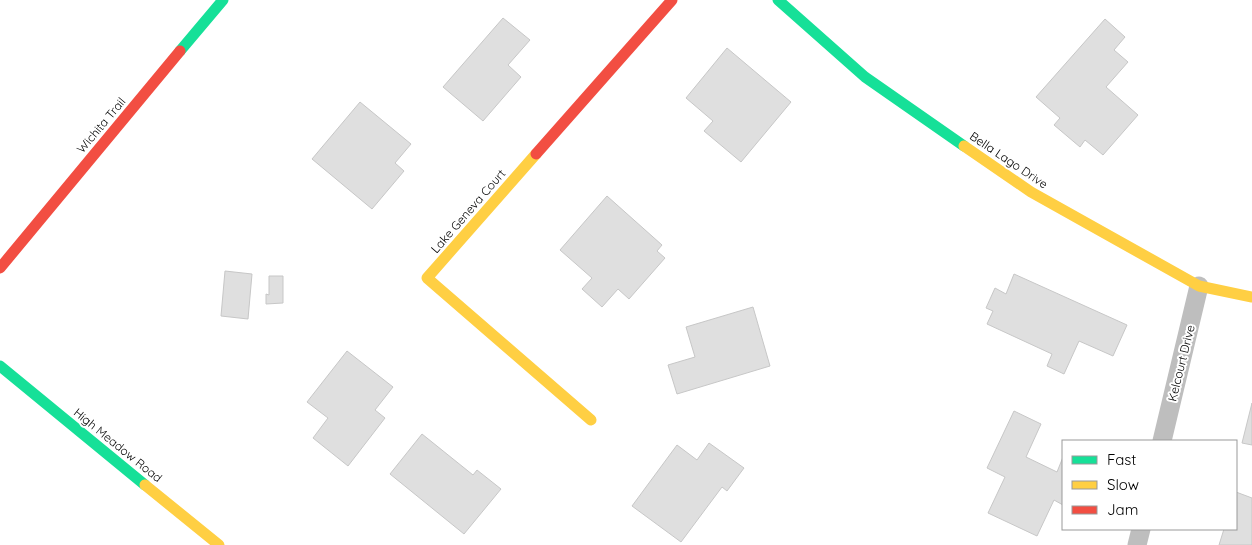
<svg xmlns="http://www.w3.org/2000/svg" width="1252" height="545" viewBox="0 0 1252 545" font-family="Quicksand,sans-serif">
	<rect width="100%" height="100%" fill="#fff"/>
	<path fill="#dfdfdf" stroke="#c7c7c7" d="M503,18L530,40L508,65L521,77L483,121L443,87Z
		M1105,19L1125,37L1114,50L1128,62L1106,87L1138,115L1103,155L1085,140L1080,147L1054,125L1060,118L1036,97Z
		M727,48L791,102L741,162L704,131L713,121L686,98Z
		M360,102L411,144L395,163L404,171L372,209L312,159Z
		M607,196L662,245L657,251L665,258L629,299L618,289L602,307L582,289L592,278L560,250Z
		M225,271L252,274L248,319L221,316Z
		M1014,274L1127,325L1113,356L1079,341L1064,374L1047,366L1052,354L987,324L993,311L986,308L995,288L1006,294Z
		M269,276H283V303L266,304V294L269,295Z
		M753,307L770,366L677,394L668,365L695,357L686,327Z
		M347,351L393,387L375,410L385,418L348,466L313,438L328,418L307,402Z
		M1252,403V445L1242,443Z
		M1014,411L1041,424L1026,457L1057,472L1063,457V505L1054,500L1037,536L988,513L1005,477L987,468Z
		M422,434L473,475L477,470L501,489L464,534L390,474Z
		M709,443L744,468L727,491L722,487L681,542L632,506L677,445L697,460Z
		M1236,492L1252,498V545H1219L1224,529H1236Z"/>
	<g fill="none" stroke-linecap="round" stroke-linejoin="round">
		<path stroke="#bebebe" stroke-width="19" d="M1162,441L1199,286
			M1137,545L1141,529"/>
		<path stroke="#16e098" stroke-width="11" d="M778,0L865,77L964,146
			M180,51L223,0
			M0,366L145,485"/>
		<path stroke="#ffcf43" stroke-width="11" d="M964,146L1031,192L1199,286L1252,297
			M536,154L427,278L591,420
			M145,485L219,545"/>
		<path stroke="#f24e42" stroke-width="11" d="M536,154L672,0
			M0,268L180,51"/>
	</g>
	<g text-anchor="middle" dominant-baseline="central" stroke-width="4" stroke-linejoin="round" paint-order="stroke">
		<g font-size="12" fill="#000" stroke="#fff">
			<text transform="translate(101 125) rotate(-50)">Wichita Trail</text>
			<text transform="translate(1009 160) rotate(34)">Bella Lago Drive</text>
			<text transform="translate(468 211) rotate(-49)">Lake Geneva Court</text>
			<text transform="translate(1181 363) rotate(-76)">Kelcourt Drive</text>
			<text transform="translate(118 445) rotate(39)">High Meadow Road</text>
		</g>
	</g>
	<rect x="1062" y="440" width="175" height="90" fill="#ffffff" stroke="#999999"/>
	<rect x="1072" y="456" width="25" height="8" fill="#16e098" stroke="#999999"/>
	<text x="1107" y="465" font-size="15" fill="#000000">Fast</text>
	<rect x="1072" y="481" width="25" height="8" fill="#ffcf43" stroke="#999999"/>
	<text x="1107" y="490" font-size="15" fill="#000000">Slow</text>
	<rect x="1072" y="506" width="25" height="8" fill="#f24e42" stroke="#999999"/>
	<text x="1107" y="515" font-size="15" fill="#000000">Jam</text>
</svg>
